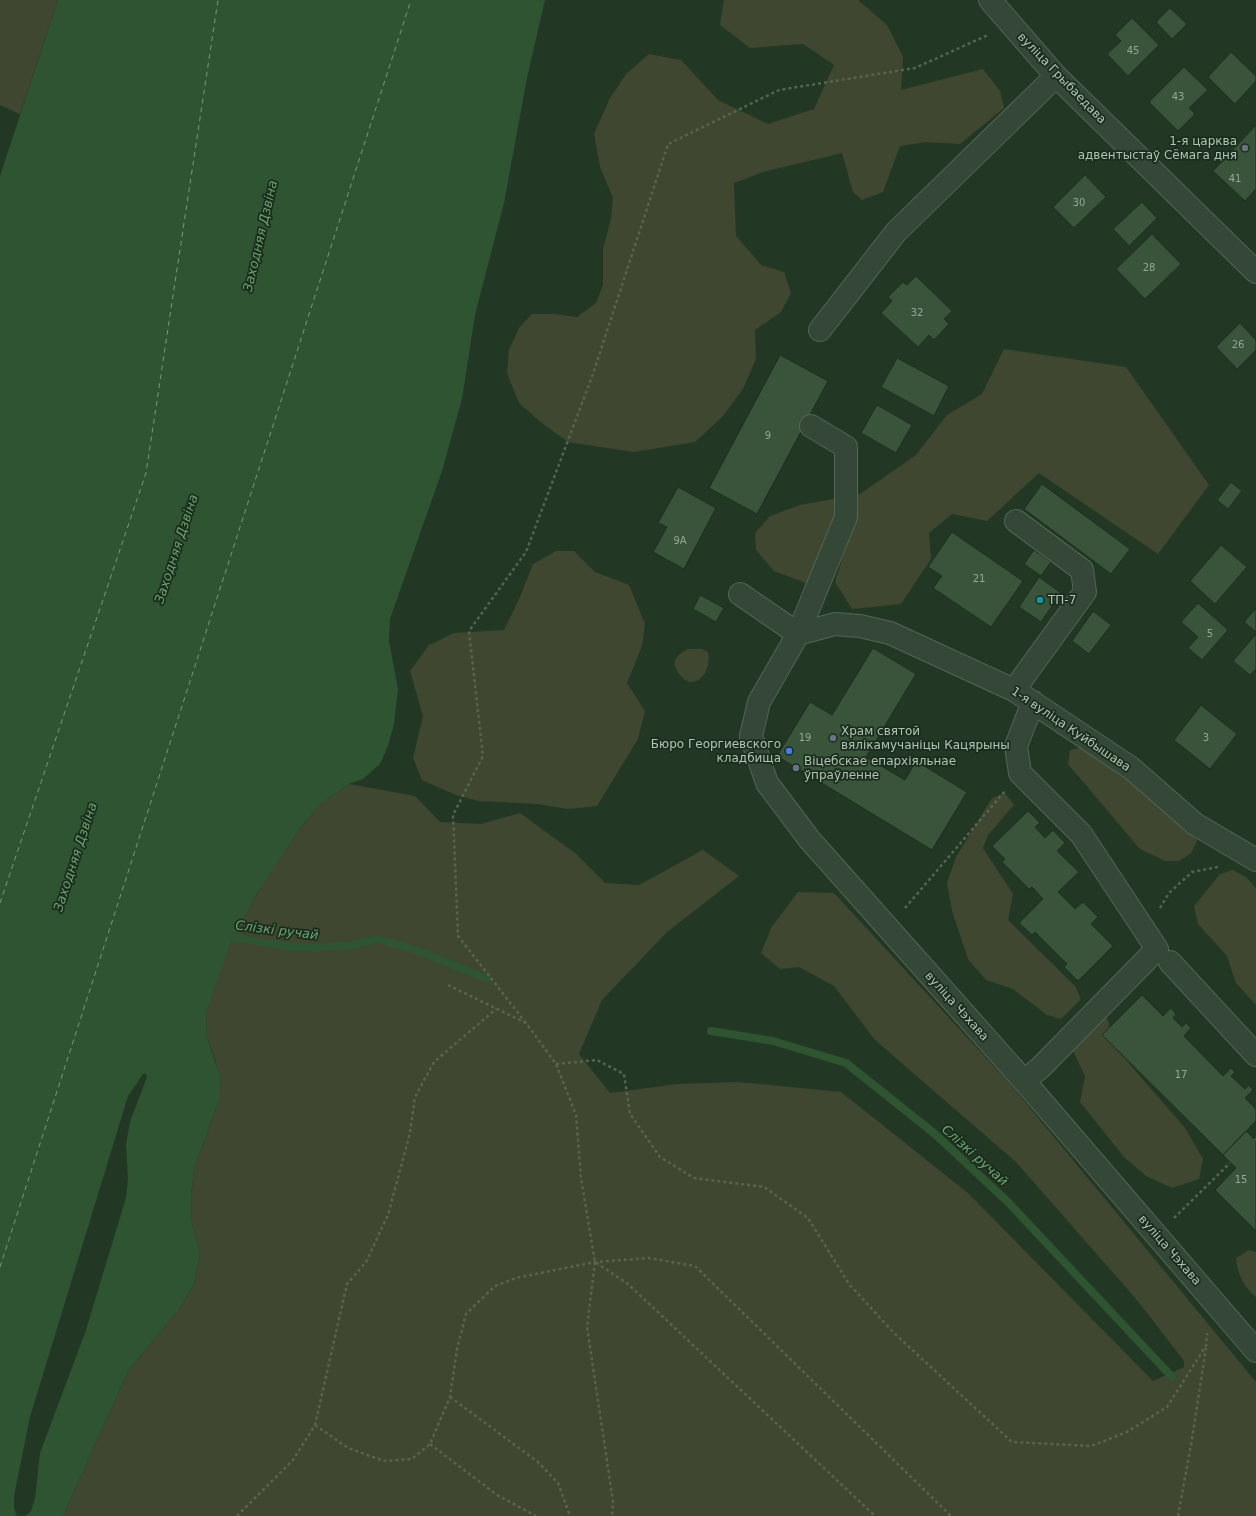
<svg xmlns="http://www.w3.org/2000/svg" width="1256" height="1516" viewBox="0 0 1256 1516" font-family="'DejaVu Sans',sans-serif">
	<rect width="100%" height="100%" fill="#223824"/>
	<path fill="#3f4730" d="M0,0H58L20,114L0,105Z
		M724,0H858L887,25L903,57L901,90L983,69L1000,91L1004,108L960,144L926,142L900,146L883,192L862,200L853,192L842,153L763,172L734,183L736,236L761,265L784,272L791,293L781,312L755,330L756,359L743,389L723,416L695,442L634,452L568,442L543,424L519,403L507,373L509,350L519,328L532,314H554L577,317L596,303L603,285V249L611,219L613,198L600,167L594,134L610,98L627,73L649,54L681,60L718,100L768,124L814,109L834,65L803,44L750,48L720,25Z
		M1004,349L1126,367L1209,485L1158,554L1039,473L987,521L952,514L929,533L931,559L901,604L852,609L835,582L850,534L838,535L806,583L774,571L756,550L755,533L770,516L800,505L860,494L916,455L947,415L982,394Z
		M556,551H574L595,572L629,585L645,624L642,646L627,683L645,711L638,739L597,806L568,809L538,804L478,801L456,795L422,780L413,758L423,716L410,671L429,645L454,633L504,630L520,597L533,564Z
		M688,649H702L708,652C711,663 705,683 690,682C686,681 682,678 680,675C670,662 675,656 688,649Z
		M1084,747L1120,766L1192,829L1197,841L1191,853L1179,861H1165L1140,849L1068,764L1070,750Z
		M349,784L415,796L440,822L481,824L520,813L575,853L605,883L639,885L703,850L739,876L666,933L602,1000L579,1054L610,1093L677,1084L738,1082L841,1092L968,1193L1153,1381L1184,1367V1361L1137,1300L1016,1162L875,1040L834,986L799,967L780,969L761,953L771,928L798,892L834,893L1011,1085L1256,1382V1516H63L128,1371L180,1308L194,1284L200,1254L192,1223L191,1197L194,1168L219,1101L216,1062L207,1037L206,1013L217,976L229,946L243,918L275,863L295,835L318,806Z
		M1005,793L1014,805L988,835L983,848L1013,894L1008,920L1075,986L1081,999L1061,1019L1047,1015L1013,989L986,980L968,959L952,911L947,883L956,857L992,798Z
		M1233,870L1246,877L1256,888V1005L1236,983L1227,956L1198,924L1194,906L1220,874Z
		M1104,1014L1109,1023L1108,1039L1185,1128L1203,1159L1199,1179L1172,1188L1146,1176L1124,1157L1080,1102L1085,1076L1073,1051L1074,1036Z
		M1249,1250L1256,1252V1297C1244,1288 1237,1272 1236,1258Z"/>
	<path fill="#2e5431" d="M58,0H545L527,78L504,203L475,315L462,399L442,471L390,619L389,641L398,689L394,724L388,746L380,764L363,779L349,784L318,806L295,835L256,895L229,946L206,1013L207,1037L221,1080L219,1101L194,1168L191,1197L192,1223L200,1254L194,1284L180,1308L128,1371L63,1516H25L31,1511L35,1498L40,1453L85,1333L126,1198L128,1179L126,1145L130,1122L147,1077L146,1074H143L128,1096L30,1417L14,1496V1509L17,1516H0V176Z"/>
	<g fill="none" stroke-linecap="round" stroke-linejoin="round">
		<path stroke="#2e5431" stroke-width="8" d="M223,936L292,947L316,948L352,945L378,939L419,951L487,979
			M711,1031L773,1041L846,1063L935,1134L1008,1202L1172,1377"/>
		<path stroke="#6ba26f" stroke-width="1" stroke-dasharray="5 4" stroke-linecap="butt" d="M0,903L146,473L218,0
			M0,1267L411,0"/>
	</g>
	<path fill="#39543b" stroke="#1d2f1f" d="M1170,8L1187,24L1172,39L1156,22Z
		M1132,18L1159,45L1128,76L1107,54L1121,41L1115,35Z
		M1231,52L1256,76V81L1235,104L1208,77Z
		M1184,67L1208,90L1189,108L1195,114L1178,131L1149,102Z
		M1256,125V189L1245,201L1213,171Z
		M1085,175L1106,197L1074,228L1053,207Z
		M1142,202L1157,218L1129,246L1113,229Z
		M1152,234L1181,264L1145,299L1116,269Z
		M916,276L952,311L944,319L949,324L934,340L929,335L918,347L881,313L892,301L888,297L903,282L907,285Z
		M1240,323L1256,340V350L1237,369L1216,347Z
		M780,355L828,381L757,514L709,488Z
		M897,358L949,386L934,416L881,387Z
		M877,405L912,425L896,453L861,433Z
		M1231,482L1242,491L1228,509L1217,500Z
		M1042,484L1130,549L1111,574L1024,509Z
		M678,487L716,508L684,569L653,552L667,527L658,523Z
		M952,532L1023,581L991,627L933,588L942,576L928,567Z
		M1221,545L1247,567L1215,604L1190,581Z
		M1034,550L1051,562L1041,576L1024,564Z
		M1039,577L1061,593L1041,622L1019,607Z
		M700,595L724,608L716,622L693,609Z
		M1198,603L1228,630L1202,660L1188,648L1198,637L1181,622Z
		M1256,608V632L1244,622Z
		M1093,611L1111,625L1089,654L1072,641Z
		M1256,634V669L1250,675L1233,661Z
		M873,648L916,674L866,757L905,780L916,761L967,792L932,850L777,756L810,702L832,715Z
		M1201,705L1237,734L1210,769L1174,740Z
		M1028,811L1040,823L1035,827L1045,838L1053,830L1065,843L1057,851L1079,872L1058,892L1075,909L1083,902L1098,917L1091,924L1113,946L1078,981L1064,967L1067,964L1035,932L1032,935L1019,923L1043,899L1032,887L1029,889L1002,862L1005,859L992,846Z
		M1142,995L1163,1016L1171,1008L1176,1014L1173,1018L1182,1027L1186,1023L1191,1028L1184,1036L1223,1076L1231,1068L1235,1072L1231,1076L1245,1089L1249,1085L1253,1090L1245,1098L1256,1109V1121L1223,1155L1102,1035Z
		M1246,1131L1256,1141V1231L1215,1190L1236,1168L1223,1155Z"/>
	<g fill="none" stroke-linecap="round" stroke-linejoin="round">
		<g stroke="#536656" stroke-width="24">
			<path id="minor" d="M990,0L1056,76L1256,272
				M820,330L896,232L1056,76
				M811,426L846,447V517L798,634L759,702L751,736L767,783L809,839L1024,1081L1256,1351
				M740,594L798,634
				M798,634L835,624L860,626L890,633L1014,690L1131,768L1195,824L1256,860
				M1014,690L1085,592L1082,570L1016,521
				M1170,962L1256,1055
				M1024,1081L1040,1068L1157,949L1081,834L1020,773L1016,746L1033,702"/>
		</g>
		<path stroke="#566450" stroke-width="2.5" stroke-dasharray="3 3" stroke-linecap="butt" d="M905,908L1005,791
			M1160,908L1169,893L1192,872L1218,867
			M448,985L526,1023L556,1064L576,1115L581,1178L595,1262L628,1284L875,1516
			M526,1023L458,936L453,815L483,756L469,631L526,552L593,374L668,144L779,90L915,68L988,35
			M556,1064L597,1060L624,1074L630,1114L660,1157L694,1178L764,1187L808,1218L849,1284L894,1333L1012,1442L1091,1446L1127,1432L1167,1407L1206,1346L1207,1333
			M1255,1140L1256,1139
			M1174,1218L1230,1163
			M595,1262L587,1327L613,1501L612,1516
			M450,1397L538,1462L558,1483L570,1516
			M315,1425L348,1448L384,1461L412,1459L430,1444L450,1397L457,1349L466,1314L495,1286L516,1278L595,1262L649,1258L695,1266L951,1516
			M430,1444L497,1495L536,1516
			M237,1516L293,1460L315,1425L347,1284L366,1262L388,1215L410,1133L415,1097L434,1062L496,1009
			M1178,1516L1191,1445L1206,1348"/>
		<use href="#minor" stroke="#354837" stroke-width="22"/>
	</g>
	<g fill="#6b7280" stroke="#1b2d1d" stroke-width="1.5">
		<circle cx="1245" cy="148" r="4"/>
		<circle cx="833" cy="738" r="4"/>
		<circle cx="796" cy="768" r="4"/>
	</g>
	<circle fill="#0f9aa8" stroke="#1b2d1d" stroke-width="1.5" cx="1040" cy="600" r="4"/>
	<circle fill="#3f7fe0" stroke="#1b2d1d" stroke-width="1.5" cx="789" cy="751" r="4"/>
	<g text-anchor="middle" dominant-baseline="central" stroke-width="3.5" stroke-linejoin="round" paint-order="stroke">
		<g font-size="10" fill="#92a995">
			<text x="1133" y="50">45</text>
			<text x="1178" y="96">43</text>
			<text x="1235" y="178">41</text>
			<text x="1079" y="202">30</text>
			<text x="1149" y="267">28</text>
			<text x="917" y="312">32</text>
			<text x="1238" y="344">26</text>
			<text x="768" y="435">9</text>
			<text x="680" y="540">9А</text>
			<text x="979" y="578">21</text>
			<text x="1210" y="633">5</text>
			<text x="805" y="737">19</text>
			<text x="1206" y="737">3</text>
			<text x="1181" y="1074">17</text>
			<text x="1241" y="1179">15</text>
		</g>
		<g font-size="12" fill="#b0c5b3" stroke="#1b2d1d">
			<text transform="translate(1062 78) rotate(46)">вуліца Грыбаедава</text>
			<text transform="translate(1071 729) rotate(34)">1-я вуліца Куйбышава</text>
			<text transform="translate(957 1006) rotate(48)">вуліца Чэхава</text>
			<text transform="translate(1170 1250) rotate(49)">вуліца Чэхава</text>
		</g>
		<g font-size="12" fill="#b0c5b3" stroke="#1b2d1d" text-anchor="start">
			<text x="1237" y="141" text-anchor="end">1-я царква<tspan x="1237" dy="14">адвентыстаў Сёмага дня</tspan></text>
			<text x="1048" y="600">ТП-7</text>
			<text x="841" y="731">Храм святой<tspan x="841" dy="14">вялікамучаніцы Кацярыны</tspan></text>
			<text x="781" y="744" text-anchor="end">Бюро Георгиевского<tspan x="781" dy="14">кладбища</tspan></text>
			<text x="804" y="761">Віцебскае епархіяльнае<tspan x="804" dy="14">ўпраўленне</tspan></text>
		</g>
		<g font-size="13" font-style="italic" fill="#6ba26f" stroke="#1b2d1d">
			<text transform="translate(260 236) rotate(-77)">Заходняя Дзвіна</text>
			<text transform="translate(176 549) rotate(-72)">Заходняя Дзвіна</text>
			<text transform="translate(75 857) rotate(-72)">Заходняя Дзвіна</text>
			<text transform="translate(277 930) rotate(7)">Слізкі ручай</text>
			<text transform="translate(975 1155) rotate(42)">Слізкі ручай</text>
		</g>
	</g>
</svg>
